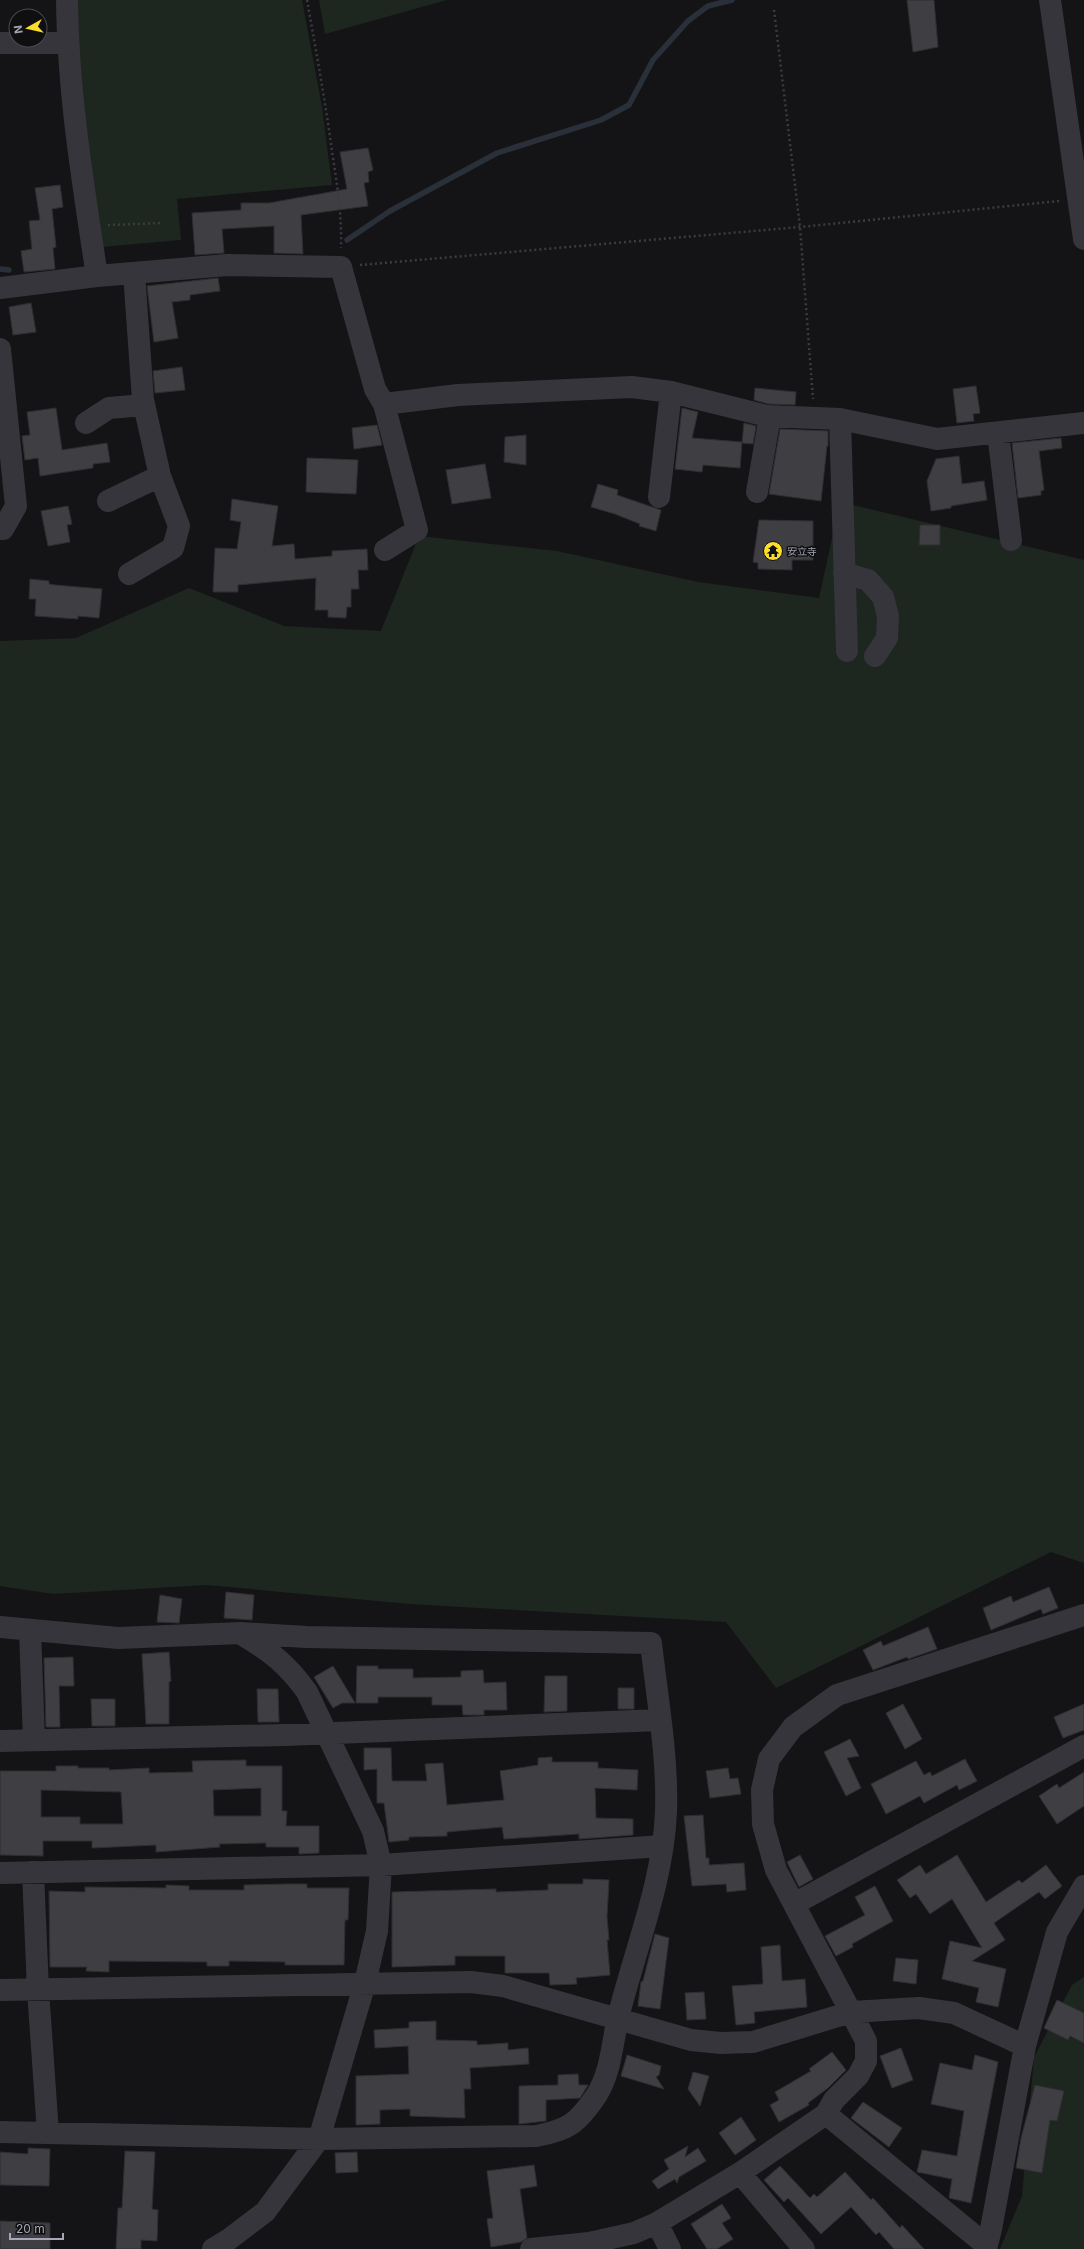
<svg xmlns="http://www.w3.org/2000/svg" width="1084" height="2249" viewBox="0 0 1084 2249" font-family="Inter,'Noto Sans JP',sans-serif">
	<rect width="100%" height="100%" fill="#141416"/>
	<path fill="#1e2620" d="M70,0H302L322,107L332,185L177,199L181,240L101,247Z
		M319,0H447L325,34Z
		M840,502L1084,560V1563L1051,1552L776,1688L726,1622L409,1604L207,1585L53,1594L0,1586V641L76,638L189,588L284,626L381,631L419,536L557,551L698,582L819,598Z
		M1084,1977V2249H1000L1022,2196L1034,2057L1072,1985Z"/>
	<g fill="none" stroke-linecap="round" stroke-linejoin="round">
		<path stroke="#2a303a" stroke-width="5.5" d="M347,240L390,211L497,153L601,120L629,105L653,60L688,21L708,6L732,0
			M0,269L9,270"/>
	</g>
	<path fill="#3e3e43" stroke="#2f2e32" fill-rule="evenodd" d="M907,0H934L938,47L913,52Z
		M368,148L373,170L368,172L369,182L364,183L368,206L301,215L303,254L274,253V226L222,229L224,253L195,255L192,213L241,210V203H269L347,189L340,152Z
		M60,185L63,207L52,209L56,247L53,248L55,269L24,272L21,251L32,249L29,221L40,220L35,188Z
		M218,278L220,291L190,295V300L172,302L178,338L154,342L147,286Z
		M31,303L36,332L13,335L9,307Z
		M182,367L185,390L155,393L153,371Z
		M976,386L980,413L973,414L974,421L957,423L953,389Z
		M755,388L796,392L795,405L769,404L754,400Z
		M56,408L62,450L107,443L110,462L93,464V468L40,476L38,458L25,460L22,436L30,435L27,412Z
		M682,408L698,412L692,438L742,442L740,468L703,465L702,472L675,469Z
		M744,423L756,426L753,444L742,443Z
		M377,425L382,445L354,449L352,428Z
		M780,429L828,431V446H827L821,501L769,494Z
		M526,435V465L504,462L505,437Z
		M1061,438L1062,448L1039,451L1044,490L1041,491V495L1018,498L1012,443Z
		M959,456L962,484L984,481L987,500L951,506V508L931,511L927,481L936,459Z
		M307,458L358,460L356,494L306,492Z
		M485,464L491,498L452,504L446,470Z
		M598,484L618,490L617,495L661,510L656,531L639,526L640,524L615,514L591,507Z
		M232,499L278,506L272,546L294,544L295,559L332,556V551L367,549L368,570H358L359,589H351V607H347L346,618L328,617V610H315L316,578L238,585V592H213L215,548L237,549L241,522L230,520Z
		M68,506L72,524L67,525L70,542L48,546L41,511Z
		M759,520L813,521V560H792V570L758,569V563L753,562Z
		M920,525H940V545H919Z
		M30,579L49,581V584L55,585L102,589L99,618L78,616V619L35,616L36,599H29Z
		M1049,1587L1058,1608L1043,1614L1041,1609L991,1630L983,1608L1011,1596L1013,1602Z
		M226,1592L254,1595L252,1620L224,1618Z
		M160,1595L182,1599L179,1623L157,1622Z
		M928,1627L937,1649L908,1659L907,1657L873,1670L863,1650L881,1641L883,1646Z
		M169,1652L171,1681L169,1682V1724H146L142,1654Z
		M73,1657L74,1686H59L60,1727H46L44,1658Z
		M333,1666L355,1703H342L333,1708L314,1677Z
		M357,1666H378V1669H413V1678L461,1677V1671L483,1670L484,1683L506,1682L507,1710H484V1715H463L462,1705H432V1697H378V1703H356Z
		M545,1676H567V1711L544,1712Z
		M618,1688H634V1709H618Z
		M257,1689H278L279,1722H258Z
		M91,1699H115V1726H92Z
		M903,1704L922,1739L905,1749L886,1713Z
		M1084,1704V1730L1063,1738L1054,1717Z
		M850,1739L859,1756L847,1758L861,1788L846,1796L824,1752Z
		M364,1748H391L392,1781H427L425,1764L443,1763L447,1805L504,1800L500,1771L538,1765V1758L552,1757V1762H598V1768L638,1770L637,1790L595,1788L596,1818L633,1819V1835L579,1839V1834L504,1839L502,1827L447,1832V1836L409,1837V1840L389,1842L384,1803H377V1769L364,1770Z
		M965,1759L977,1781L959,1790L957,1785L924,1803L920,1796L886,1814L871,1784L916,1761L924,1775L930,1772L932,1776Z
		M246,1760V1766H282V1811H287L286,1826H319V1853L299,1854V1847H266V1843L219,1844L220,1847L156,1852V1845L92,1848V1841H43V1856L0,1855V1771H56V1766H78V1768H109V1770L149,1768V1773L193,1772L192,1761ZM261,1788V1816H214L213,1790ZM41,1790L121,1792L123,1824H80V1817H41Z
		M728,1768L730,1779L738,1778L741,1794L710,1798L706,1771Z
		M1084,1772V1806L1057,1824L1039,1796L1057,1784L1059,1788Z
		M703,1815L706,1858H709V1865L744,1863L746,1890L727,1892L726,1884L692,1886L684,1816Z
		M800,1855L813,1879L799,1887L787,1862Z
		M957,1855L986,1902L1019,1880L1022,1883L1046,1865L1062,1886L1045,1899L1039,1892L994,1923L1005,1940L972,1961L1006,1969L998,2007L976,2002L979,1988L942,1979L950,1941L982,1948L952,1899L930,1914L916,1894L910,1898L897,1880L920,1865L926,1874Z
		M583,1879L609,1880L607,1917L609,1940H607L610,1975L576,1978L577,1984L550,1985L549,1973H505V1956H455V1965L392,1967V1892L496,1889V1892L548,1890V1884H583Z
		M285,1884H307V1888H349L348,1920H345L344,1965H285V1962L229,1961V1966H207V1962L109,1961V1972L86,1971L87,1967H50L49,1891L85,1892V1887L166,1888V1885L189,1886V1890H244V1885Z
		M875,1886L893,1921L852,1944L853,1947L836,1956L825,1936L865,1915L855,1897Z
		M655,1934L669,1938L660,2009L638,2006L641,1982L643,1981Z
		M780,1945L782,1981L805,1979L807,2007L754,2012L755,2023L736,2025L732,1986L763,1984L761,1947Z
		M896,1958L918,1960L916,1984L893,1981Z
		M704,1992L706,2019L687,2020L685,1993Z
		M1057,2000L1084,2013V2043L1070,2036L1068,2040L1044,2028Z
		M436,2021V2040L477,2041V2045L508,2043V2050L528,2048L529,2064L470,2068L471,2089H464L465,2118L410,2116V2109L380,2110V2124L356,2125V2076L409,2074L408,2046L375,2048L374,2030L409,2028V2022Z
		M901,2048L913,2080L892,2088L880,2056Z
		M832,2052L846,2070L828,2088L808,2103L809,2105L779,2122L770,2105L779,2100L775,2092L811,2071L809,2069Z
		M627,2055L661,2066L659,2075L656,2077L664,2089L621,2076Z
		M975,2055L998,2062L971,2203L949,2198L952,2179L917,2172L922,2150L957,2156L964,2111L931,2104L940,2063L972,2070Z
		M693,2072L709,2076L700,2106L688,2089Z
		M578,2074L579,2085H588L580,2098L546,2100V2121L519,2124V2086L558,2085V2075Z
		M1035,2085L1064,2091L1057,2121L1050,2120L1042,2173L1016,2168L1021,2138Z
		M863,2102L902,2128L889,2147L851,2118Z
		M741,2117L756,2140L735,2155L719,2133Z
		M688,2146L685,2157L698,2148L706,2161L679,2177L677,2183L675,2179L658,2189L652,2181L669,2169L664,2160Z
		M28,2148L50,2149L49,2186L0,2185V2152L28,2154Z
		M125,2151L155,2152L152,2209L158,2210L157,2241L141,2240V2249H116L118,2208H122Z
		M357,2152L358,2172L336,2173L335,2153Z
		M534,2165L537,2186L520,2189L527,2238L521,2242L491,2247L487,2219L493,2218L487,2171Z
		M780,2166L810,2198L814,2194L817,2197L845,2172L871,2200L873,2198L900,2228L902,2225L924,2249H894L879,2232L876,2235L851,2207L821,2234L788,2198L784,2202L764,2180Z
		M722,2204L731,2218L722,2223L733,2239L717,2249H707L691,2224Z
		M0,2221L50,2223V2249H0Z"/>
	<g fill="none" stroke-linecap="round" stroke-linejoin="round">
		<path stroke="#3b3b42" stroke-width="2.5" stroke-dasharray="2 3" stroke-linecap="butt" d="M307,0C316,50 325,100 332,151C337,184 342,215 341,248
			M774,10L800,227L813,399
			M108,225L163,223
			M360,265L800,227L1060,201"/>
		<path stroke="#35353b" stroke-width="22" d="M67,0C68,93 83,184 97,276
			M1050,0L1084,239
			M0,43H67
			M0,288L97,276L227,265L341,267L375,389L384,404L458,395L632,387L671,392L767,416L840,419L937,439L1084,423
			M0,349L16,506L3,529H0
			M384,404L417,530L385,550
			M840,419L847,651
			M86,423L109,408L144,405
			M998,433L1011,540
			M757,492L770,416
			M659,497L671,392
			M108,501L160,476
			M844,573L868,580L883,597L888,616L887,638L875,656
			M129,574L173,548L179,526L160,476L143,400L134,273
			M0,1627L118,1638L241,1633L306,1637L651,1643C657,1697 668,1757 666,1812C663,1883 635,1949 618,2018C612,2044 611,2073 596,2096C577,2124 568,2130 536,2136L319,2139L0,2132
			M30,1630L34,1740
			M0,1741L285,1735L660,1720
			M33,1872L38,1990L48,2133
			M0,1873L381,1865L662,1846
			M794,1904L1084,1746
			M0,1990L471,1982L503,1986L691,2040L721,2043L753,2042L851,2012L919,2008L954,2013L1025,2046
			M826,2114L986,2245
			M740,2173L804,2249
			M657,2223L670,2249
			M213,2249L228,2240L265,2212L319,2139L365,1983L377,1931L381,1865L373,1831L307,1692C288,1665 271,1652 243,1635
			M531,2249L589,2243L634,2233L657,2223L740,2173L826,2114L834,2100L858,2076L866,2061V2041L776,1870L763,1824L762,1790L769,1759L793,1727L837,1695L1084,1615
			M986,2249L991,2229L1025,2046L1057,1932L1084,1886"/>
	</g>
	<defs>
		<g id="temple-disc" transform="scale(1)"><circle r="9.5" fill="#fade28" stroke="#0f0f11"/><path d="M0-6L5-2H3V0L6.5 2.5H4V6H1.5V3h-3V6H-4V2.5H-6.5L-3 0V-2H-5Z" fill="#111"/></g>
	</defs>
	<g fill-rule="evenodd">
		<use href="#temple-disc" x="773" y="551"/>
	</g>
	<g text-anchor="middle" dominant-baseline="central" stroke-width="3" stroke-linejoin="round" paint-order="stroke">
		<g font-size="10" fill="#a5a7b7" stroke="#0f0f11" text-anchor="start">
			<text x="787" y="551">安立寺</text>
		</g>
	</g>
	<g transform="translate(28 28) rotate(262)"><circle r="19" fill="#0f0f11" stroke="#4b4c53"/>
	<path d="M0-3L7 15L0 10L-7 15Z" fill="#fade28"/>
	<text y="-6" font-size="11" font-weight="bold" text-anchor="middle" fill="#a5a7b7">N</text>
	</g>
	<path d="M10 2233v6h53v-6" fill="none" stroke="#a5a7b7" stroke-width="2"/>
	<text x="16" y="2233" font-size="12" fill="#a5a7b7" stroke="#0f0f11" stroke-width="3" paint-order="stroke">20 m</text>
</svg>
